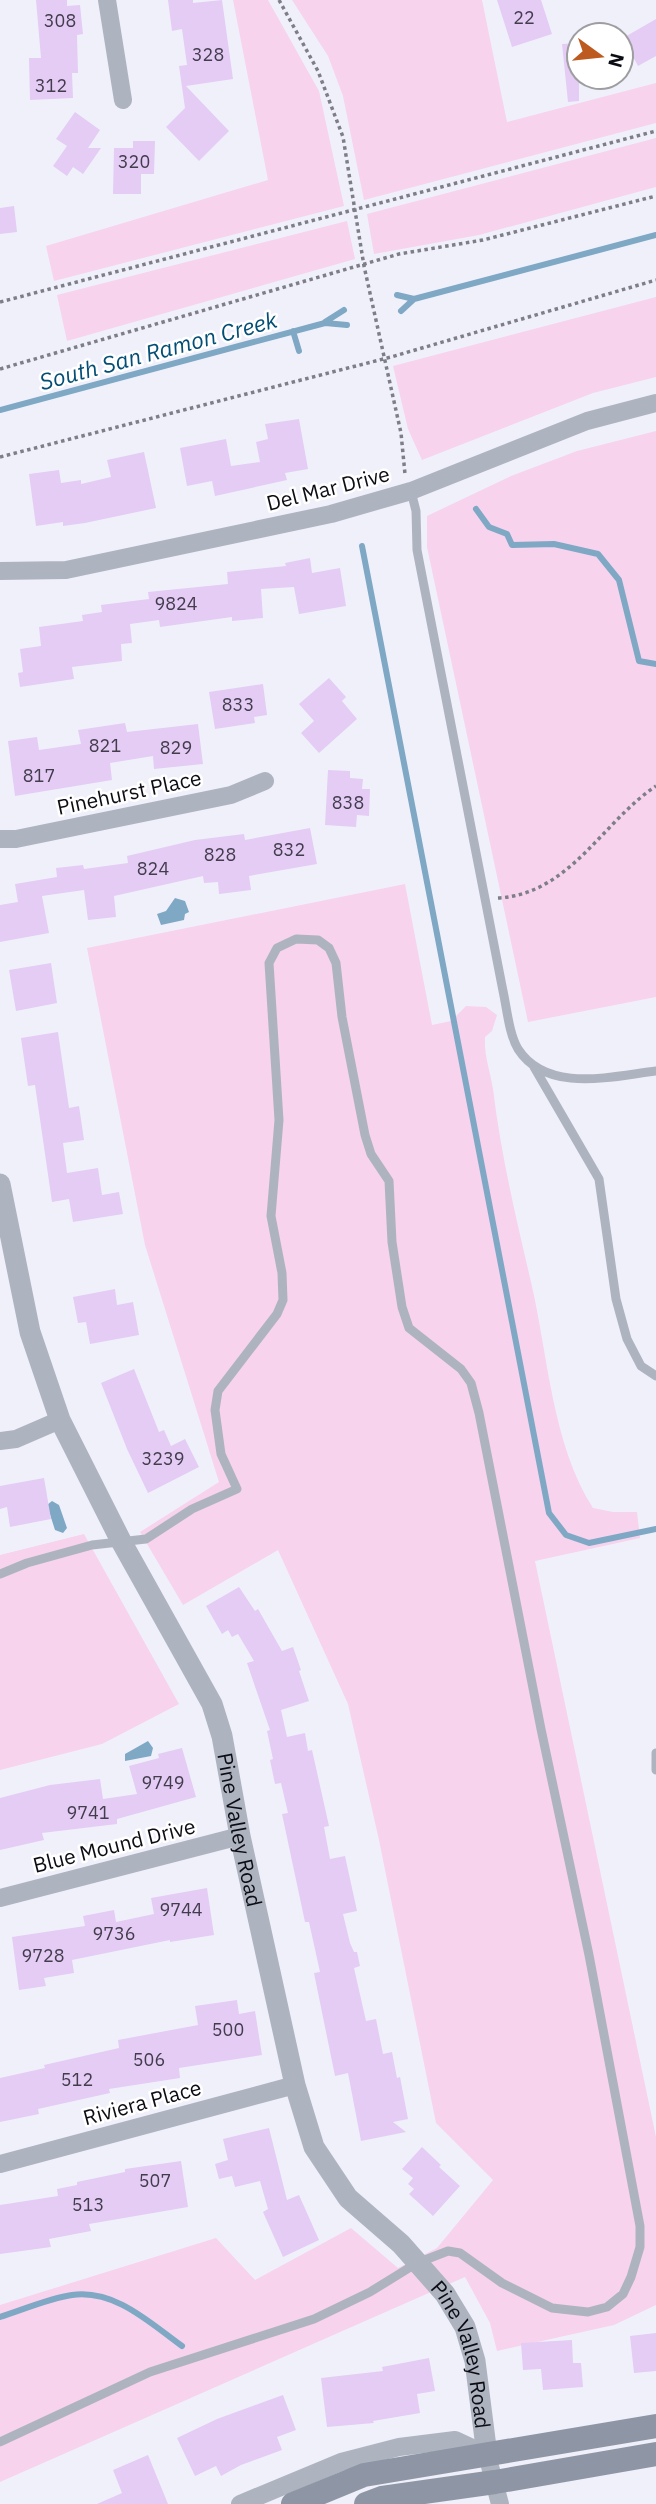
<svg xmlns="http://www.w3.org/2000/svg" width="656" height="2504" viewBox="0 0 656 2504" font-family="'IBM Plex Sans',sans-serif">
	<rect width="100%" height="100%" fill="#f0f0fb"/>
	<path fill="#f7d3ed" d="M233,0H268L319,91L344,206L54,281L46,246L268,180Z
		M292,0H482L507,122L656,83V123L364,200L343,96L328,56Z
		M656,138V187L479,235L374,254L367,214Z
		M347,221L355,259L67,341L57,295Z
		M656,297V377L593,393L422,460L408,429L393,366Z
		M656,431V997L528,1022L427,547V516L511,476L577,451Z
		M405,884L432,1025L451,1021L466,1006L486,1007L497,1015L492,1031L485,1037C484,1056 490,1070 493,1089C501,1155 516,1218 531,1282C548,1355 552,1444 593,1508L613,1512H637L640,1538L535,1561L656,2137V2305L614,2325L497,2351L490,2323L465,2277L0,2482V2305L216,2238L255,2280L351,2228L398,2268L437,2248L493,2180L436,2123L379,1840L348,1704L278,1550L183,1605L140,1532L219,1482L145,1245L87,948Z
		M84,1534L179,1704L102,1744L0,1770V1555Z"/>
	<path fill="#7fa8c5" d="M175,898L185,901L189,912L185,914L184,920L161,925L157,914L166,911Z
		M52,1501L59,1505L67,1528L63,1533L55,1530L47,1505Z
		M148,1741L153,1748L151,1756L125,1761V1754Z"/>
	<g fill="none" stroke-linecap="round" stroke-linejoin="round">
		<path stroke="#7fa8c5" stroke-width="6" d="M397,295L414,299
			M401,311L414,299L656,235
			M325,322L344,310
			M293,331L299,351
			M0,410L325,323L347,325
			M476,509L489,527L507,534L512,545L554,544L598,554L619,580L639,661L656,664
			M362,546L549,1513L566,1535L589,1543L656,1529
			M0,2317C22,2310 50,2298 72,2295C115,2289 150,2323 182,2346"/>
	</g>
	<path fill="#e4ccf5" d="M36,0H67V6L80,5L83,34L77,35L78,73H72L73,98L30,100L29,58H41Z
		M168,0H193V3L222,0L233,79L186,86L229,131L199,161L166,127L185,108L179,66L187,65L182,29L172,31Z
		M497,0H541L552,34L512,47Z
		M656,19V56L638,66L623,38Z
		M579,43V101L568,102L562,44Z
		M75,112L100,130L88,148H101L83,174L73,167L67,176L53,166L67,146L56,139Z
		M133,141H155L154,174H141V194H113L114,148H133Z
		M14,206L17,232L0,234V208Z
		M299,419L308,469L285,473L287,480L215,496L212,481L187,486L180,448L226,439L231,466L260,462L256,442L268,439L265,424Z
		M144,452L156,508L85,523L63,526V522L36,526L29,474L59,470L61,483L81,480V484L111,477L107,460Z
		M310,558L312,573L340,568L346,606L299,614L294,587L261,589L263,618L232,621V617L160,627L159,620L130,624L132,643L121,644L122,661L72,667L74,679L20,687L18,673L23,672L20,649L41,646L39,627L83,621L82,615L102,612L101,605L149,599L148,592L228,584L227,572L286,566L285,563Z
		M329,678L346,697L342,701L357,719L319,753L301,733L314,721L299,704Z
		M263,684L267,715L254,717L255,723L215,729L209,692Z
		M125,723L127,732L198,724L203,764L154,769L153,756L110,763L112,780L15,796L8,741L37,737L39,750L81,744L78,730Z
		M328,770L350,771V778L363,779L362,789H370L369,816L357,815L356,827L325,825Z
		M310,828L317,864L249,876L251,890L219,894L218,882L204,883L203,876L114,896L116,917L88,920L84,890L42,896L49,933L0,942V905L18,902L15,884L57,877L56,868L83,865L84,869L128,863L127,856L195,840L244,834L245,840Z
		M51,963L57,1003L16,1011L9,970Z
		M58,1032L69,1108L79,1106L84,1140L63,1143L67,1173L98,1168L102,1195L119,1192L123,1214L73,1222L69,1199L52,1202L35,1085L28,1086L21,1038Z
		M115,1289L117,1305L133,1302L139,1335L90,1344L86,1322L78,1323L73,1297Z
		M134,1369L159,1432L164,1430L171,1446L185,1439L199,1467L148,1493L127,1449L101,1383Z
		M44,1478L51,1519L10,1527L7,1507L0,1509V1486Z
		M239,1587L255,1611L258,1609L282,1651L293,1647L301,1670L299,1671L309,1701L281,1710L287,1737L305,1733L308,1751L312,1750L329,1826L324,1827L330,1859L345,1856L357,1911L343,1914L350,1943L354,1952H357L360,1966L354,1968L366,2021L376,2019L383,2054L392,2052L397,2078L400,2077L408,2119L393,2122L406,2132L361,2141L348,2073L335,2076L314,1973L320,1972L309,1922H305L282,1814L288,1813L281,1783L275,1784L270,1760L273,1759L267,1731L270,1730L247,1663L254,1661L238,1634L232,1637L228,1630L222,1634L206,1606Z
		M182,1748L196,1797L117,1819V1824L42,1833L44,1840L0,1850V1798L50,1785L100,1779L103,1799L137,1794L129,1766L159,1758L158,1754Z
		M207,1888L214,1935L170,1942V1940L72,1960L74,1973L44,1978L46,1986L19,1990L12,1937L85,1926L83,1916L114,1910L116,1922L154,1914L151,1898Z
		M237,2000L239,2014L255,2011L262,2055L179,2068L180,2078L109,2089L110,2093L38,2109L39,2114L0,2122V2078L45,2068L44,2065L119,2048L118,2040L198,2025L195,2006Z
		M269,2128L287,2200L299,2195L319,2240L283,2257L263,2212L268,2209L260,2181L235,2187L232,2176L219,2179L215,2164L228,2160L223,2139Z
		M422,2147L441,2165L439,2167L460,2186L433,2216L409,2194L414,2189L408,2184L413,2178L402,2169Z
		M181,2161L188,2207L89,2224L91,2231L49,2239L51,2247L0,2254V2205L58,2196L57,2189L77,2185V2182L125,2172V2169Z
		M656,2333V2371L634,2373L630,2336Z
		M572,2340L573,2363H581L583,2387L543,2390L541,2369L523,2370L521,2343Z
		M429,2358L435,2391L417,2394L420,2413L373,2421L374,2423L327,2427L321,2378L383,2371L382,2367Z
		M283,2395L296,2430L277,2437L282,2450L241,2465L221,2476L216,2466L195,2476L177,2438L217,2419Z
		M148,2455L168,2504H97L122,2493L113,2470Z"/>
	<g fill="none" stroke-linecap="round" stroke-linejoin="round">
		<path stroke="#7e7e88" stroke-width="3.5" stroke-dasharray="3.5 3.5" stroke-linecap="butt" d="M279,0L318,71L343,137L364,266L401,433L405,474
			M0,302L656,131
			M0,369L399,254L483,240L656,196
			M0,457L391,357L656,280
			M498,898C570,894 602,822 656,786"/>
		<path stroke="#aeb4bf" stroke-width="9" d="M411,491L416,511L417,550L503,991C507,1009 509,1034 518,1049C547,1094 613,1076 656,1071
			M534,1067L599,1179L616,1299L627,1339L641,1366L656,1376
			M0,1574L27,1563L92,1545L146,1539L192,1509L237,1489L221,1454L215,1410L218,1391L277,1314L283,1300L282,1273L271,1216L279,1120L269,963L277,948L296,939L318,940L329,948L336,963L342,1017L365,1135L371,1154L389,1181L392,1242L402,1307L409,1328L461,1369L471,1383L479,1413L541,1729L589,1955L640,2226V2247L631,2277L623,2294L607,2307L588,2312L552,2308L502,2283L460,2253L448,2251L417,2263L370,2292L314,2319L150,2372L0,2442
			M656,1753V1770"/>
		<path stroke="#aeb4bf" stroke-width="18" d="M107,0L123,100
			M0,571L66,570L331,514L411,491L587,421L656,403
			M0,839H16L231,795L265,781
			M0,1441L16,1439L60,1420
			M0,1898L240,1836
			M0,2164L295,2085
			M240,2504L341,2462L399,2447L455,2440L487,2455L500,2504"/>
		<path stroke="#aeb4bf" stroke-width="21" id="s1" d="M0,1184L30,1332L60,1420L121,1541L212,1704L222,1736L240,1836L295,2085L314,2147L348,2198L401,2244L445,2294L465,2327L475,2361L487,2455"/>
		<path stroke="#8e96a6" stroke-width="24" d="M293,2504L364,2475L656,2426
			M366,2504L382,2498L495,2482L656,2454"/>
	</g>
	<g text-anchor="middle" dominant-baseline="central" stroke-width="5" stroke-linejoin="round" paint-order="stroke">
		<g font-size="18" fill="#423c4c">
			<text x="524" y="17">22</text>
			<text x="60" y="20">308</text>
			<text x="208" y="54">328</text>
			<text x="51" y="85">312</text>
			<text x="134" y="161">320</text>
			<text x="176" y="603">9824</text>
			<text x="238" y="704">833</text>
			<text x="105" y="745">821</text>
			<text x="176" y="747">829</text>
			<text x="39" y="775">817</text>
			<text x="348" y="802">838</text>
			<text x="289" y="849">832</text>
			<text x="220" y="854">828</text>
			<text x="153" y="868">824</text>
			<text x="163" y="1458">3239</text>
			<text x="163" y="1782">9749</text>
			<text x="88" y="1812">9741</text>
			<text x="181" y="1909">9744</text>
			<text x="114" y="1933">9736</text>
			<text x="43" y="1955">9728</text>
			<text x="228" y="2029">500</text>
			<text x="149" y="2059">506</text>
			<text x="77" y="2079">512</text>
			<text x="155" y="2180">507</text>
			<text x="88" y="2204">513</text>
		</g>
		<g font-size="21" fill="#0c0c14" stroke="#fff">
			<text transform="translate(328 488) rotate(-14)">Del Mar Drive</text>
			<text transform="translate(129 792) rotate(-12)">Pinehurst Place</text>
			<text stroke="none"><textPath href="#s1" startOffset="695">Pine Valley Road</textPath></text>
			<text transform="translate(114 1845) rotate(-14)">Blue Mound Drive</text>
			<text transform="translate(142 2102) rotate(-15)">Riviera Place</text>
			<text stroke="none"><textPath href="#s1" startOffset="1283">Pine Valley Road</textPath></text>
		</g>
		<g font-size="23" font-style="italic" fill="#024e75" stroke="#fff">
			<text transform="translate(158 350) rotate(-15)">South San Ramon Creek</text>
		</g>
	</g>
	<g transform="translate(600 56) rotate(105)"><circle r="33" fill="#ffffff" stroke="#9e9ea1" stroke-width="2"/>
	<path d="M0-5L12 26L0 18L-12 26Z" fill="#bd5a1f"/>
	<text y="-10" font-size="19" font-weight="bold" text-anchor="middle" fill="#0c0c14">N</text>
	</g>
</svg>
